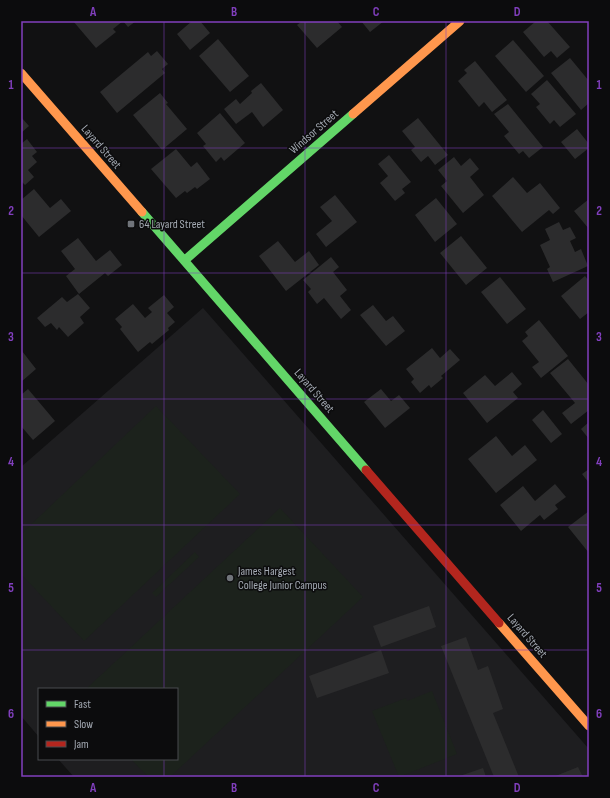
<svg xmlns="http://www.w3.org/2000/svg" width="610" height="798" viewBox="0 0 610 798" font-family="'Sofia Sans Condensed',sans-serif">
	<rect width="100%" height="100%" fill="#111112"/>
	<path fill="#1e1e20" d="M203,308L589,749V777H74L58,759H177V689H39V737L21,716V467Z"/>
	<path fill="#1c221c" d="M156,406L240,494L84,641L21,574V534Z
		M280,508L363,597L170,777H148L131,759H177V689H86Z
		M195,552L199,557L156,597L152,593Z
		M432,691L457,754L399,777L372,711L406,698L407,701Z"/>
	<path fill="#2c2c2d" d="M73,21H123L113,29L116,32L96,48Z
		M123,21H136L128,27Z
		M192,21H200L210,33L190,50L177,34Z
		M302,21H337L342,27L317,48L297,25Z
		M361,21H384L370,32Z
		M536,21H547L570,47L557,58L551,51L544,57L523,32Z
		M218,39L249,76L230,92L199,56Z
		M513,40L544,76L526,92L495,56Z
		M157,51L168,64L162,69L165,73L117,113L100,92L148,52L151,56Z
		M570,58L589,81V103L581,110L551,73Z
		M475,61L507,100L492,112L484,102L479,107L458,81L467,73L464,70Z
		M547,80L576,114L560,127L554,120L550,124L536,107L540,104L531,94Z
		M261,83L283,110L263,127L252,112L236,124L224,109L236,99L240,104L252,93L251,91Z
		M160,93L168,103L166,104L187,129L162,150L133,115Z
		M508,104L543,147L529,158L523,151L519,154L504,136L509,132L494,114Z
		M220,113L245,143L224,161L221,157L216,162L203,146L206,144L197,133Z
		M21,117L29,126L21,133Z
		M418,118L448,155L435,165L428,156L421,162L411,150L415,147L402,131Z
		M577,129L589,144V148L575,159L561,142Z
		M27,139L37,152L32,156L37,162L28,170L34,177L25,185L21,181V144Z
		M176,149L191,167L197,162L210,179L197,189L195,187L187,193L185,191L176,198L151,169Z
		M389,155L411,182L402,189L405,193L395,201L380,183L388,176L378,164Z
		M454,157L461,166L470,158L479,169L470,177L484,195L463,213L441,186L447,181L438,170Z
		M513,177L527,193L540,183L560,208L553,214L549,210L522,232L492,196Z
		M34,189L50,208L61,199L71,211L39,237L21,215V200Z
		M335,195L357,222L326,247L316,234L332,221L320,207Z
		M436,198L457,224L435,242L415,215Z
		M589,199V229L574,211Z
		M559,222L563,230L570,227L576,238L570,241L575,252L581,249L588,266L553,282L547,269L550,267L540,245L550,240L545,229Z
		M461,236L487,268L466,285L440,253Z
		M78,238L96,261L110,250L122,265L108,276L105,273L79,294L66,276L75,269L61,251Z
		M278,241L295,262L309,251L319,265L286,291L259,256Z
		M331,257L339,267L333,272L347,290L340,296L351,310L341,319L324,298L317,304L308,292L311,289L303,280Z
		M585,276L589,281V312L580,319L561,296Z
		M500,277L526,309L507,324L481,292Z
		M78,294L90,308L80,317L84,323L68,337L59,327L57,330L51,323L45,327L37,318L62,297L67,302Z
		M164,295L174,307L167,313L175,322L168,328L169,330L152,344L150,342L138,352L120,329L122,327L115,319L133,304L145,318L152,312L148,308Z
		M373,305L386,321L393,316L405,331L386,346L360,315Z
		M539,320L568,356L541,378L532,367L539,362L522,341L528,336L525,332Z
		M432,348L440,358L450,349L460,360L441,376L443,378L431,388L429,385L420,393L411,382L414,379L406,369Z
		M22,351L36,369L21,382V352Z
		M568,359L589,385V410L571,424L562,413L575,403L550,373Z
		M512,372L522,384L513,392L518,398L487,423L463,393L485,375L495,386Z
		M28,389L55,421L33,440L21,426V395Z
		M381,389L391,401L399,395L410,408L385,428L364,402Z
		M543,410L562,434L551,443L532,420Z
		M589,422V439L581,429Z
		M496,436L512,456L525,445L537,460L496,493L468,459Z
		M589,469V483L582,474Z
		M555,484L566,497L555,505L558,509L544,520L540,515L521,531L500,505L523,486L535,501Z
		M589,511V553L568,527Z
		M429,606L436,627L381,647L373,626Z
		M466,637L478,670L488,666L503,709L493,713L519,777H494L441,646Z
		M381,650L389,673L317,698L309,676Z
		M578,767L583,777H553Z
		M483,768L486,777H457Z"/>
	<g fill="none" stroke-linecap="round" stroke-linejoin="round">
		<path stroke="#63d668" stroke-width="9" d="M142,212L366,470
			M185,260L353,114"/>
		<path stroke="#ff974d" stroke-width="9" d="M21,73L142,212
			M353,114L460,21
			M499,623L589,726"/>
		<path stroke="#b3261e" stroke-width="9" d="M366,470L499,623"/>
	</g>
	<path fill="none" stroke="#813fbd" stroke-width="1" stroke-opacity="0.55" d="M164,21V689M305,21V777M446,21V777M21,148H589M21,273H589M21,399H589M21,525H589M21,650H589M164,759V777"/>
	<g fill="#70747a" stroke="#0c0c0d" stroke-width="1.5">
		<rect x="127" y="220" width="8" height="8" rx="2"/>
		<circle cx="230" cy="578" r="4"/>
	</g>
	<g text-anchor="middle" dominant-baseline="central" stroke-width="3" stroke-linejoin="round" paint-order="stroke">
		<g font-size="12" fill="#a3a9b2" stroke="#0c0c0d">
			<text transform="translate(314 132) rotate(-41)">Windsor Street</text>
			<text transform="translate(101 147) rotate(49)">Layard Street</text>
			<text transform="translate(314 391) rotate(49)">Layard Street</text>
			<text transform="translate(527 636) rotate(49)">Layard Street</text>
		</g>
		<g font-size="12" fill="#a3a9b2" stroke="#0c0c0d" text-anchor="start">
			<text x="139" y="224">64 Layard Street</text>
			<text x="238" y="571">James Hargest<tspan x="238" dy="14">College Junior Campus</tspan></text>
		</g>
	</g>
	<rect width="610" height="798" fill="none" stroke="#0c0c0d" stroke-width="44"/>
	<rect x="38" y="688" width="140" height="72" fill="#0c0c0d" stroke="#484b4f"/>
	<rect x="46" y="701" width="20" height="6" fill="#63d668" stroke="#484b4f"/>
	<text x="74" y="708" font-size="12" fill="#a3a9b2">Fast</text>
	<rect x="46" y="721" width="20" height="6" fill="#ff974d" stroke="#484b4f"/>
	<text x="74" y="728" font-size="12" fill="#a3a9b2">Slow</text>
	<rect x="46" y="741" width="20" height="6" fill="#b3261e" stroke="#484b4f"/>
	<text x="74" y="748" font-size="12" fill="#a3a9b2">Jam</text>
	<rect x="22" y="22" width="566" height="754" fill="none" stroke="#813fbd" stroke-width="1.5"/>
	<g font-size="13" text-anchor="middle" font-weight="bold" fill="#813fbd">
		<text x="93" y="16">A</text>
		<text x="234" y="16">B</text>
		<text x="376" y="16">C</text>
		<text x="517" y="16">D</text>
		<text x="11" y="89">1</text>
		<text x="599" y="89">1</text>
		<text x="11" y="215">2</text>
		<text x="599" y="215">2</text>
		<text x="11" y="341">3</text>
		<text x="599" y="341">3</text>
		<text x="11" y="466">4</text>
		<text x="599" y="466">4</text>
		<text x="11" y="592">5</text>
		<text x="599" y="592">5</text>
		<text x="11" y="718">6</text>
		<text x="599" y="718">6</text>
		<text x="93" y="792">A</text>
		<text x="234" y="792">B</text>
		<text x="376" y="792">C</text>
		<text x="517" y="792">D</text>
	</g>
</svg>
